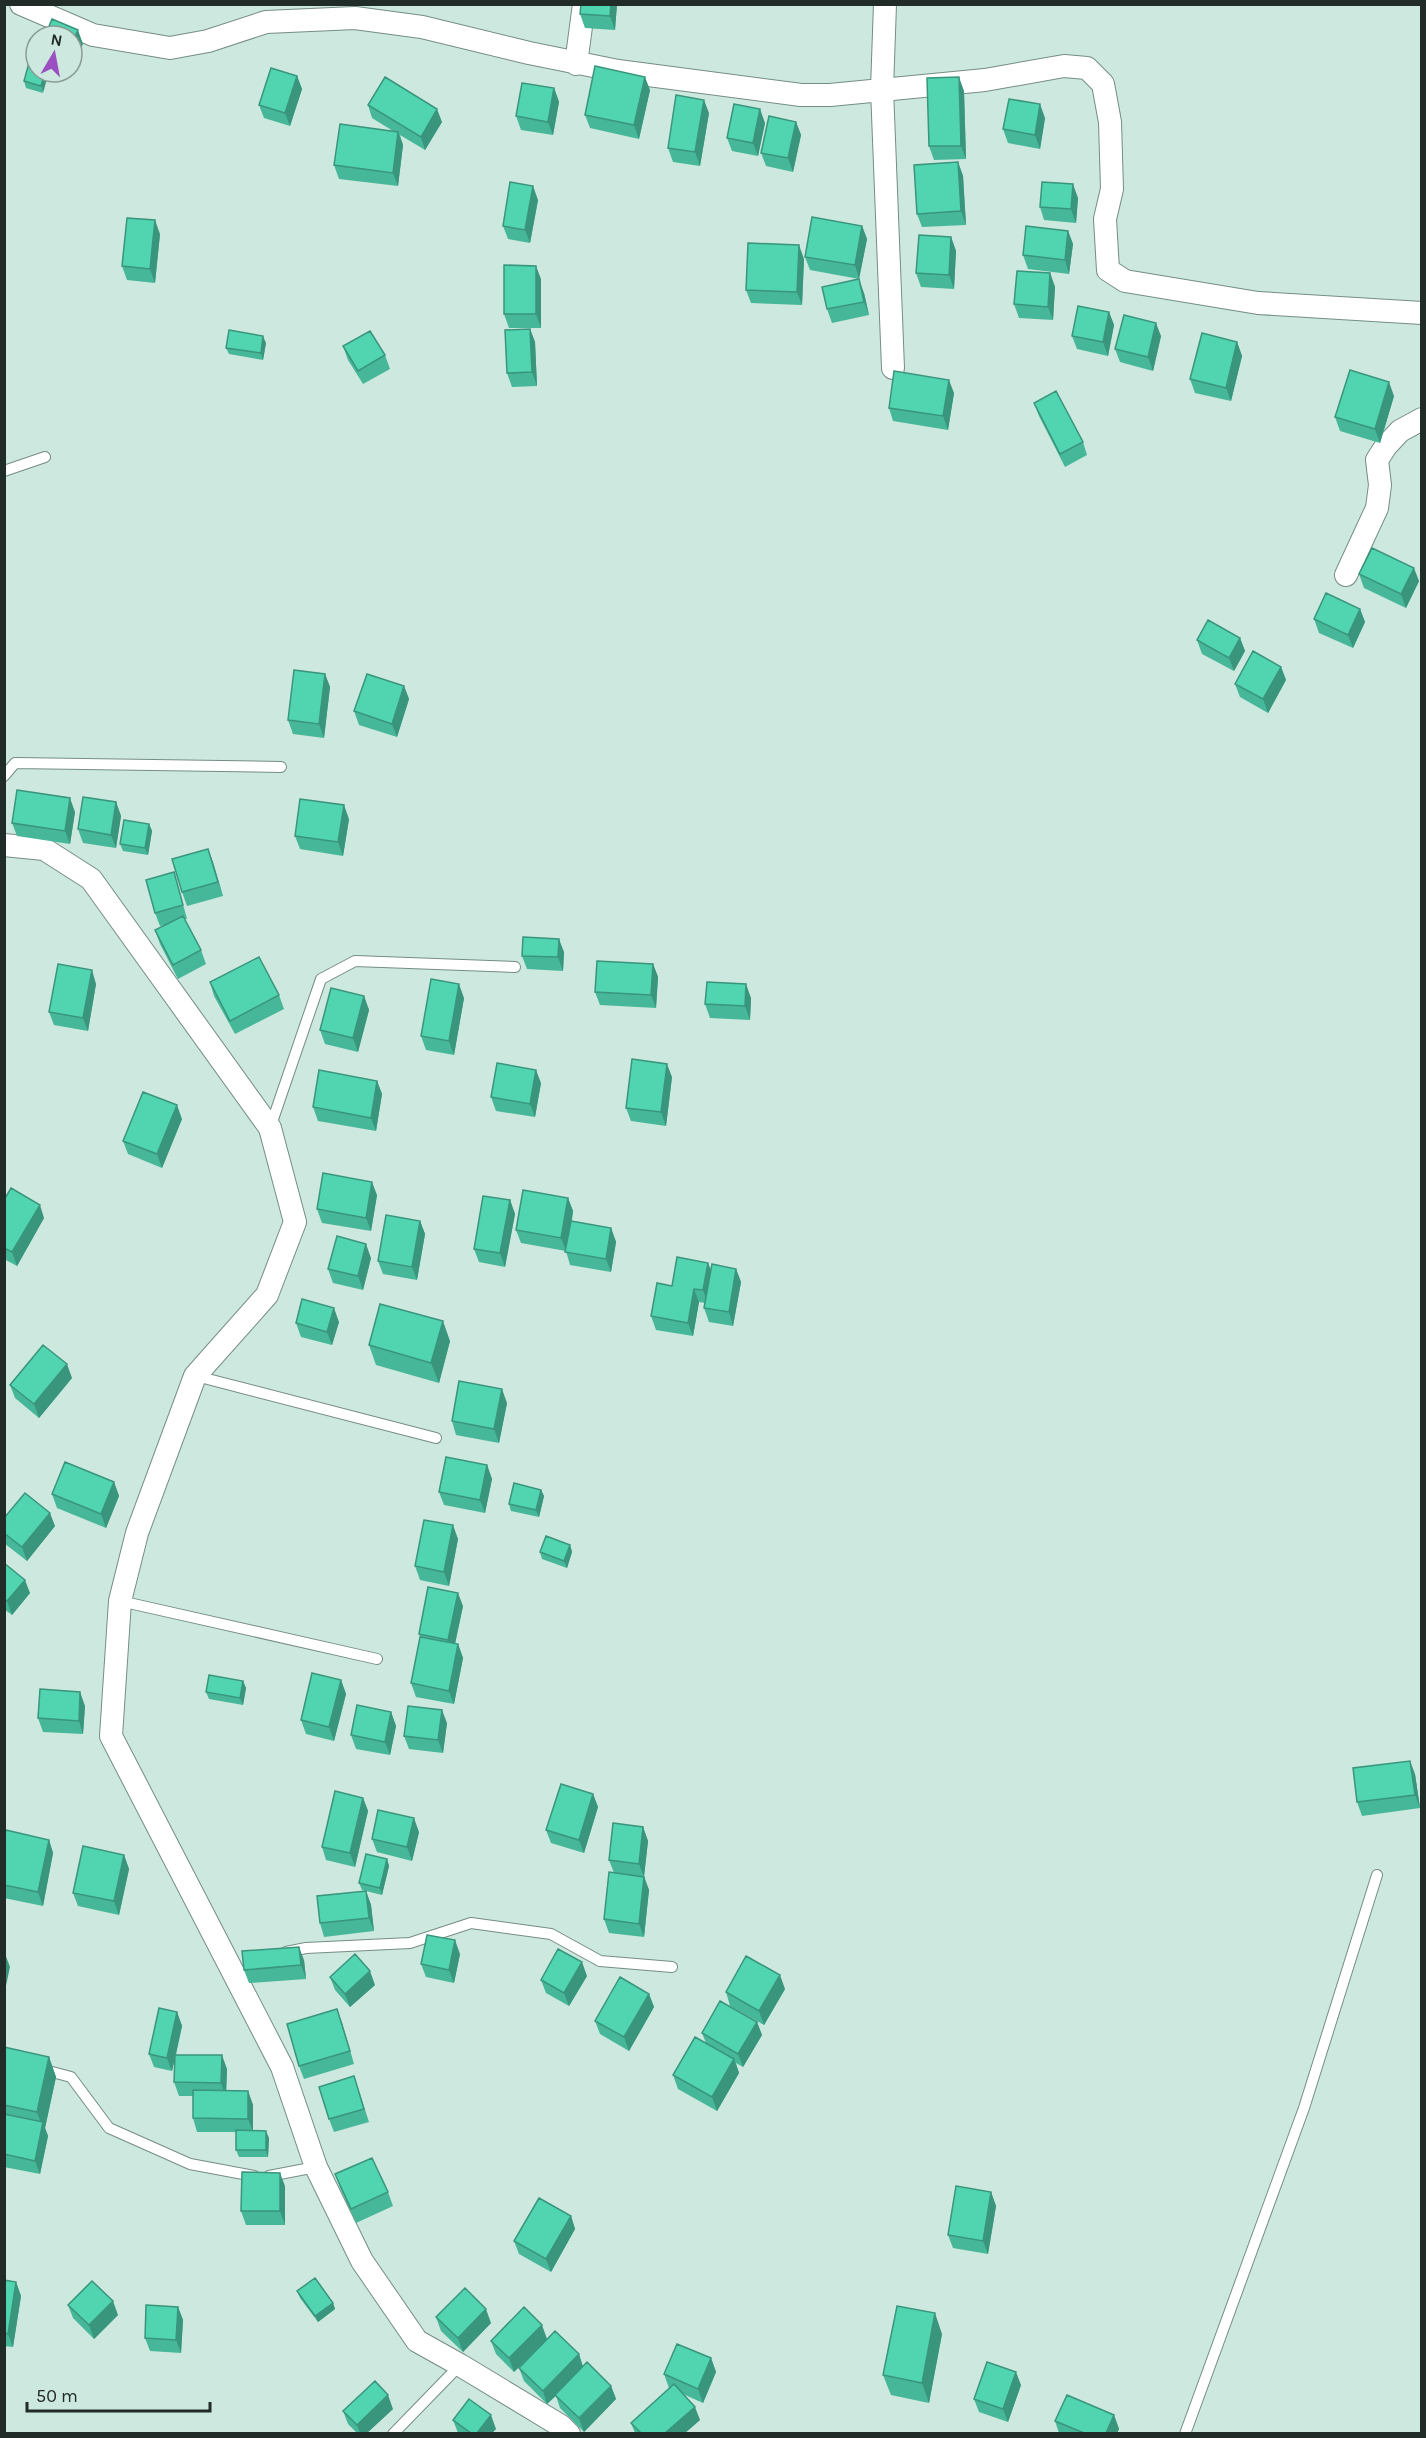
<svg xmlns="http://www.w3.org/2000/svg" width="1426" height="2438" viewBox="0 0 1426 2438" font-family="Karla,sans-serif">
	<rect width="100%" height="100%" fill="#cde8de"/>
	<g fill="none" stroke-linecap="round" stroke-linejoin="round">
		<g stroke="#758d85" stroke-width="12">
			<path id="service" d="M4,471L45,457
				M4,776L15,763L281,767
				M270,1128L321,979L355,961L515,967
				M196,1376L436,1438
				M120,1601L377,1659
				M286,1952L306,1948L410,1943L471,1923L551,1934L600,1961L672,1967
				M41,2069L71,2077L109,2128L190,2164L254,2176
				M269,2176L316,2167
				M393,2434L460,2365
				M1185,2434L1304,2108L1377,1875"/>
		</g>
		<g stroke="#758d85" stroke-width="24">
			<path id="minor" d="M21,4L93,35L170,48L208,41L266,22L355,18L422,27L529,53L618,71L801,95H830L985,80L1064,66L1087,68L1103,84L1110,122L1112,189L1105,219L1108,270L1125,281L1258,303L1422,313
				M885,4L882,89L893,368
				M576,64L584,4
				M1346,575L1377,508L1380,485L1377,460L1386,446L1400,431L1422,419
				M4,845L44,849L91,879L270,1128L295,1222L267,1295L195,1376L137,1533L120,1601L111,1736L282,2067L316,2167L362,2261L417,2341L460,2365L561,2426L569,2434"/>
		</g>
		<use href="#service" stroke="#fff" stroke-width="10"/>
		<use href="#minor" stroke="#fff" stroke-width="22"/>
	</g>
	<path fill="#46b798" d="M581,4H617L615,30L585,28L580,14Z
		M32,52L43,93L26,88L24,81Z
		M297,76L302,89L290,126L264,118L259,105Z
		M554,88L559,102L553,135L521,130L516,116Z
		M650,90L639,139L590,128L585,115Z
		M964,91L966,159L934,160L929,146Z
		M368,105L442,122L425,150L400,135L403,145L398,186L339,179L334,165L393,131L372,118Z
		M709,113L700,166L673,162L668,148Z
		M1045,118L1040,149L1008,143L1003,129Z
		M796,122L801,135L793,172L766,166L761,153Z
		M765,123L758,156L732,151L727,138Z
		M958,162L963,176L966,225L922,227L917,214Z
		M1078,198L1076,223L1044,220L1040,207Z
		M538,200L530,243L508,239L503,226Z
		M862,226L867,239L859,279L810,270L805,257Z
		M1068,231L1073,244L1069,274L1028,269L1023,255Z
		M160,234L155,283L127,280L122,266Z
		M951,237L956,251L954,289L921,287L916,273Z
		M804,259L802,305L751,303L746,290Z
		M1050,273L1055,287L1053,320L1019,318L1014,304Z
		M541,279V328H509L504,314Z
		M864,293L869,315L832,323L827,309Z
		M1109,312L1114,325L1108,356L1077,349L1072,336Z
		M530,329L535,342L537,386L512,387L507,373Z
		M1161,336L1153,371L1120,362L1115,349Z
		M1237,342L1242,356L1231,401L1195,393L1190,379Z
		M266,343L263,360L229,354L226,348Z
		M343,346L385,355L390,369L363,384L348,360Z
		M954,393L948,430L893,421L889,408Z
		M1394,396L1380,443L1340,431L1335,417Z
		M1034,403L1083,442L1087,455L1065,467L1039,416Z
		M1359,574L1419,581L1406,608L1364,588Z
		M1360,609L1365,622L1353,648L1319,633L1314,619Z
		M1240,638L1245,651L1234,671L1202,654L1197,640Z
		M1281,667L1286,680L1268,713L1240,697L1235,684Z
		M325,674L330,687L324,738L293,734L288,720Z
		M404,686L409,699L397,737L359,725L354,711Z
		M116,802L121,816L116,848L83,843L78,829Z
		M75,812L70,844L17,836L12,823Z
		M349,819L343,856L300,849L295,836Z
		M149,824L152,831L148,855L123,851L120,844Z
		M208,849L223,896L187,906L182,892Z
		M178,886L187,919H185L201,950L206,964L178,979L160,944L155,930L165,925L160,926L155,913Z
		M564,952L563,971L527,969L522,956Z
		M653,964L658,977L656,1008L600,1005L595,992Z
		M210,982L279,995L284,1009L235,1034L214,996Z
		M96,984L88,1031L54,1025L49,1012Z
		M364,996L369,1010L358,1052L325,1044L320,1030Z
		M464,998L454,1055L426,1050L421,1036Z
		M751,998L750,1020L710,1018L705,1004Z
		M672,1077L666,1126L631,1121L626,1108Z
		M377,1081L382,1094L376,1131L318,1121L313,1107Z
		M541,1083L535,1117L496,1111L491,1097Z
		M182,1119L162,1168L128,1154L123,1141Z
		M377,1195L371,1231L322,1223L317,1209Z
		M568,1198L573,1211L572,1221L611,1228L616,1242L611,1272L570,1265L566,1251L521,1243L516,1230Z
		M4,1200L44,1218L17,1266L4,1259Z
		M510,1200L515,1214L505,1267L479,1262L474,1249Z
		M420,1221L425,1234L417,1280L383,1274L378,1261Z
		M371,1258L363,1290L333,1283L328,1269Z
		M708,1263L711,1270L736,1269L741,1282L733,1326L709,1322L704,1308L705,1303L699,1302L693,1336L656,1330L651,1316L672,1286Z
		M339,1322L332,1345L301,1337L296,1323Z
		M450,1341L439,1383L376,1365L369,1345Z
		M72,1378L39,1418L15,1398L10,1385Z
		M507,1403L499,1443L456,1435L452,1421Z
		M487,1465L492,1479L485,1513L444,1505L439,1492Z
		M114,1482L119,1496L106,1528L57,1508L52,1494Z
		M541,1490L544,1496L539,1517L511,1511L509,1504Z
		M4,1518L55,1526L27,1561L4,1543Z
		M458,1539L449,1586L420,1580L415,1566Z
		M570,1545L572,1552L567,1568L542,1559L540,1552Z
		M4,1563L30,1593L12,1615L4,1609Z
		M463,1606L455,1644H458L463,1658L454,1704L416,1697L411,1683L420,1637L419,1634Z
		M341,1680L346,1694L334,1741L306,1734L301,1720Z
		M243,1681L246,1688L243,1705L209,1699L206,1692Z
		M85,1706L83,1734L43,1732L38,1718Z
		M391,1712L396,1726L390,1755L356,1749L351,1735Z
		M447,1723L443,1753L409,1749L404,1736Z
		M1415,1774L1420,1808L1362,1816L1357,1802Z
		M593,1794L598,1807L584,1853L551,1843L546,1830Z
		M363,1798L368,1811L355,1867L326,1860L322,1847Z
		M643,1827L648,1841L644,1876L649,1890L644,1937L609,1933L604,1919L614,1873L609,1860Z
		M419,1832L412,1861L377,1852L372,1839Z
		M4,1837L49,1840L53,1853L43,1906L4,1898Z
		M124,1855L129,1869L119,1915L78,1906L73,1893Z
		M387,1859L389,1866L382,1895L362,1890L359,1883Z
		M366,1891L371,1905L374,1931L324,1937L320,1923Z
		M460,1954L454,1983L426,1977L421,1964Z
		M304,1960L306,1979L249,1983L244,1970Z
		M587,1976L569,2006L546,1993L541,1980Z
		M330,1977L375,1985L350,2007L335,1990Z
		M785,1989L764,2025L730,2006L726,1992Z
		M649,1994L654,2007L629,2051L600,2034L595,2021Z
		M177,2012L182,2026L176,2055L227,2069L226,2091H248L253,2105V2130L269,2138L268,2157H239L236,2150V2132H197L193,2118V2096H179L174,2082V2062L172,2071L154,2067L149,2054Z
		M757,2022L762,2035L743,2067L736,2063L739,2073L717,2111L678,2089L673,2075L706,2043L702,2033Z
		M342,2023L354,2064L304,2079L299,2066Z
		M4,2047L49,2057L56,2077L45,2128L48,2136L40,2174L4,2167Z
		M354,2076L369,2122L334,2132L329,2119Z
		M335,2174L388,2192L393,2206L356,2223L340,2188Z
		M285,2186V2225H246L241,2211Z
		M991,2192L996,2206L988,2254L953,2248L948,2235Z
		M571,2216L575,2229L551,2272L519,2254L514,2241Z
		M4,2280L16,2282L21,2296L13,2347L4,2346Z
		M297,2291L333,2303L335,2309L318,2322L300,2298Z
		M68,2305L118,2315L94,2339L73,2318Z
		M178,2307L183,2320L181,2353L150,2351L145,2338Z
		M436,2317L491,2323L463,2352L441,2331Z
		M942,2334L929,2403L891,2395L883,2375Z
		M547,2338L579,2354L583,2366L611,2386L616,2399L584,2432L560,2408L556,2396L547,2404L524,2381L519,2368L538,2348L514,2372L496,2354L491,2341Z
		M711,2358L716,2372L703,2403L683,2394L700,2420L685,2433H635L631,2423L669,2388L664,2374Z
		M1021,2385L1008,2422L979,2412L974,2399Z
		M393,2409L367,2433H357L348,2424L343,2411Z
		M1114,2415L1119,2429L1117,2433H1059L1055,2421Z
		M453,2420L496,2429L492,2433H458Z"/>
	<path fill="#39957c" d="M611,4H617L615,30L610,16Z
		M78,30L83,44L72,68V43Z
		M45,72H49L43,93L41,86Z
		M297,76L302,89L290,126L285,113Z
		M645,77L650,90L639,139L634,125Z
		M959,77L964,91L966,159L961,146Z
		M554,88L559,102L553,135L548,122Z
		M704,100L709,113L700,166L695,152Z
		M1040,104L1045,118L1040,149L1035,135Z
		M437,109L442,122L425,150L421,137Z
		M760,109L765,123L758,156L753,143Z
		M796,122L801,135L793,172L788,158Z
		M398,132L403,145L398,186L393,173Z
		M958,162L963,176L966,225L961,211Z
		M1073,184L1078,198L1076,223L1071,209Z
		M533,186L538,200L530,243L525,230Z
		M155,220L160,234L155,283L150,269Z
		M862,226L867,239L859,279L855,265Z
		M1068,231L1073,244L1069,274L1065,260Z
		M951,237L956,251L954,289L949,275Z
		M799,245L804,259L802,305L797,292Z
		M536,266L541,279V328L536,314Z
		M1050,273L1055,287L1053,320L1048,307Z
		M859,279L864,293L869,315L864,302Z
		M1109,312L1114,325L1108,356L1103,342Z
		M1156,323L1161,336L1153,371L1148,357Z
		M530,329L535,342L537,386L532,372Z
		M263,336L266,343L263,360L261,353Z
		M1237,342L1242,356L1231,401L1226,388Z
		M949,380L954,393L948,430L943,416Z
		M1389,382L1394,396L1380,443L1375,429Z
		M1414,568L1419,581L1406,608L1401,594Z
		M1360,609L1365,622L1353,648L1348,635Z
		M1240,638L1245,651L1234,671L1229,658Z
		M1281,667L1286,680L1268,713L1263,699Z
		M325,674L330,687L324,738L319,724Z
		M404,686L409,699L397,737L392,724Z
		M70,798L75,812L70,844L65,831Z
		M116,802L121,816L116,848L111,835Z
		M344,805L349,819L343,856L338,842Z
		M149,824L152,831L148,855L145,848Z
		M208,849L213,862L223,896L218,882Z
		M559,939L564,952L563,971L558,957Z
		M653,964L658,977L656,1008L651,995Z
		M92,970L96,984L88,1031L83,1018Z
		M459,984L464,998L454,1055L449,1041Z
		M746,984L751,998L750,1020L745,1006Z
		M364,996L369,1010L358,1052L353,1038Z
		M667,1064L672,1077L666,1126L661,1112Z
		M536,1070L541,1083L535,1117L530,1104Z
		M377,1081L382,1094L376,1131L371,1118Z
		M177,1105L182,1119L162,1168L157,1154Z
		M372,1182L377,1195L371,1231L366,1218Z
		M568,1198L573,1211L566,1251L561,1238Z
		M510,1200L515,1214L505,1267L500,1253Z
		M40,1205L44,1218L17,1266L12,1252Z
		M420,1221L425,1234L417,1280L412,1267Z
		M611,1228L616,1242L611,1272L606,1259Z
		M366,1244L371,1258L363,1290L358,1276Z
		M708,1263L713,1276L708,1304L703,1290Z
		M736,1269L741,1282L733,1326L729,1312Z
		M694,1289L699,1302L693,1336L688,1323Z
		M334,1308L339,1322L332,1345L327,1332Z
		M443,1321L450,1341L439,1383L431,1363Z
		M67,1364L72,1378L39,1418L34,1404Z
		M502,1389L507,1403L499,1443L494,1429Z
		M487,1465L492,1479L485,1513L480,1500Z
		M114,1482L119,1496L106,1528L101,1514Z
		M541,1490L544,1496L539,1517L536,1510Z
		M50,1513L55,1526L27,1561L22,1547Z
		M453,1525L458,1539L449,1586L444,1572Z
		M570,1545L572,1552L567,1568L564,1561Z
		M25,1580L30,1593L12,1615L7,1601Z
		M458,1593L463,1606L453,1653L448,1640Z
		M458,1644L463,1658L454,1704L449,1691Z
		M341,1680L346,1694L334,1741L329,1727Z
		M243,1681L246,1688L243,1705L240,1698Z
		M80,1692L85,1706L83,1734L79,1721Z
		M442,1710L447,1723L443,1753L438,1740Z
		M391,1712L396,1726L390,1755L385,1742Z
		M1410,1761L1415,1774L1420,1808L1415,1795Z
		M593,1794L598,1807L584,1853L579,1840Z
		M363,1798L368,1811L355,1867L350,1853Z
		M414,1818L419,1832L412,1861L407,1847Z
		M643,1827L648,1841L644,1877L639,1864Z
		M49,1840L53,1853L43,1906L38,1892Z
		M124,1855L129,1869L119,1915L114,1901Z
		M387,1859L389,1866L382,1895L380,1888Z
		M644,1877L649,1890L644,1937L639,1924Z
		M366,1891L371,1905L374,1931L369,1918Z
		M455,1940L460,1954L454,1983L449,1970Z
		M299,1947L304,1960L306,1979L301,1965Z
		M4,1951L10,1967L4,1995Z
		M582,1962L587,1976L569,2006L564,1993Z
		M370,1971L375,1985L350,2007L345,1994Z
		M780,1975L785,1989L764,2025L759,2011Z
		M649,1994L654,2007L629,2051L624,2037Z
		M337,2009L342,2023L354,2064L350,2051Z
		M177,2012L182,2026L172,2071L167,2058Z
		M757,2022L762,2035L743,2067L738,2054Z
		M222,2055L227,2069L226,2097L221,2083Z
		M49,2057L56,2077L45,2128L48,2136L40,2174L35,2161L42,2126L37,2112Z
		M734,2059L739,2073L717,2111L712,2097Z
		M248,2091L253,2105V2132L248,2119Z
		M266,2131L269,2138L268,2157L266,2150Z
		M280,2173L285,2186V2225L280,2211Z
		M991,2192L996,2206L988,2254L983,2241Z
		M571,2216L575,2229L551,2272L546,2259Z
		M16,2282L21,2296L13,2347L8,2334Z
		M113,2301L118,2315L94,2339L89,2325Z
		M333,2303L335,2309L318,2322L315,2316Z
		M178,2307L183,2320L181,2353L176,2340Z
		M486,2309L491,2323L463,2352L458,2338Z
		M935,2313L942,2334L929,2403L922,2383Z
		M542,2325L547,2339L514,2372L509,2358Z
		M579,2354L583,2368L547,2404L543,2391Z
		M711,2358L716,2372L703,2403L698,2389Z
		M1016,2372L1021,2385L1008,2422L1003,2409Z
		M611,2386L616,2399L584,2432L579,2418Z
		M388,2395L393,2409L367,2433H360L357,2425Z
		M695,2407L700,2420L685,2433H665Z
		M491,2415L496,2429L492,2433H477Z
		M1114,2415L1119,2429L1117,2433H1106Z"/>
	<path fill="#51d5b1" stroke="#39957c" stroke-width="1.5" d="M581,4H611L610,16L580,14Z
		M52,19L78,30L72,43V36H45Z
		M32,52L36,53V72H45L41,86L24,81Z
		M595,66L645,77L634,125L585,115Z
		M271,68L297,76L285,113L259,105Z
		M385,77L437,109L421,137L368,105Z
		M959,77L961,146H929L927,78Z
		M522,83L554,88L548,122L516,116Z
		M676,95L704,100L695,152L668,148Z
		M1009,99L1040,104L1035,135L1003,129Z
		M734,104L760,109L753,143L727,138Z
		M769,116L796,122L788,158L761,153Z
		M340,124L398,132L393,173L334,165Z
		M958,162L961,211L917,214L914,165Z
		M510,182L533,186L525,230L503,226Z
		M1042,182L1073,184L1071,209L1040,207Z
		M812,217L862,226L855,265L805,257Z
		M127,218L155,220L150,269L122,266Z
		M1026,226L1068,231L1065,260L1023,255Z
		M919,235L951,237L949,275L916,273Z
		M748,243L799,245L797,292L746,290Z
		M504,265L536,266V314H504Z
		M1017,271L1050,273L1048,307L1014,304Z
		M859,279L864,302L827,309L822,287Z
		M1078,306L1109,312L1103,342L1072,336Z
		M1124,315L1156,323L1148,357L1115,349Z
		M530,329L532,372L507,373L505,330Z
		M229,330L263,336L261,353L226,348Z
		M370,331L385,355L358,371L343,346Z
		M1202,333L1237,342L1226,388L1190,379Z
		M1350,370L1389,382L1375,429L1335,417Z
		M894,371L949,380L943,416L889,408Z
		M1056,391L1083,442L1060,454L1034,403Z
		M1372,548L1414,568L1401,594L1359,574Z
		M1326,593L1360,609L1348,635L1314,619Z
		M1208,620L1240,638L1229,658L1197,640Z
		M1253,651L1281,667L1263,699L1235,684Z
		M294,670L325,674L319,724L288,720Z
		M367,674L404,686L392,724L354,711Z
		M17,790L70,798L65,831L12,823Z
		M83,797L116,802L111,835L78,829Z
		M300,799L344,805L338,842L295,836Z
		M124,820L149,824L145,848L120,844Z
		M208,849L218,882L182,892L172,859Z
		M174,872L183,905L155,913L146,880Z
		M183,916L201,950L173,965L155,930Z
		M523,937L559,939L558,957L522,956Z
		M259,957L279,995L230,1021L210,982Z
		M597,961L653,964L651,995L595,992Z
		M58,964L92,970L83,1018L49,1012Z
		M431,979L459,984L449,1041L421,1036Z
		M707,982L746,984L745,1006L705,1004Z
		M331,988L364,996L353,1038L320,1030Z
		M632,1059L667,1064L661,1112L626,1108Z
		M497,1063L536,1070L530,1104L491,1097Z
		M319,1070L377,1081L371,1118L313,1107Z
		M143,1092L177,1105L157,1154L123,1141Z
		M323,1173L372,1182L366,1218L317,1209Z
		M11,1188L40,1205L12,1252L4,1248V1200Z
		M523,1190L568,1198L561,1238L516,1230Z
		M483,1196L510,1200L500,1253L474,1249Z
		M386,1215L420,1221L412,1267L378,1261Z
		M571,1221L611,1228L606,1259L565,1252Z
		M337,1236L366,1244L358,1276L328,1269Z
		M677,1257L708,1263L703,1290L694,1289L688,1323L651,1316L657,1283L672,1286Z
		M712,1264L736,1269L729,1312L704,1308Z
		M302,1299L334,1308L327,1332L296,1323Z
		M380,1304L443,1321L431,1363L369,1345Z
		M43,1345L67,1364L34,1404L10,1385Z
		M459,1381L502,1389L494,1429L452,1421Z
		M446,1457L487,1465L480,1500L439,1492Z
		M65,1462L114,1482L101,1514L52,1494Z
		M514,1483L541,1490L536,1510L509,1504Z
		M25,1493L50,1513L22,1547L4,1533V1518Z
		M424,1520L453,1525L444,1572L415,1566Z
		M546,1536L570,1545L564,1561L540,1552Z
		M4,1563L25,1580L7,1601L4,1599Z
		M428,1587L458,1593L448,1640L419,1634Z
		M420,1637L458,1644L449,1691L411,1683Z
		M312,1673L341,1680L329,1727L301,1720Z
		M209,1675L243,1681L240,1698L206,1692Z
		M40,1689L80,1692L79,1721L38,1718Z
		M357,1705L391,1712L385,1742L351,1735Z
		M408,1706L442,1710L438,1740L404,1736Z
		M1410,1761L1415,1795L1357,1802L1353,1768Z
		M561,1784L593,1794L579,1840L546,1830Z
		M335,1791L363,1798L350,1853L322,1847Z
		M378,1810L414,1818L407,1847L372,1839Z
		M613,1823L643,1827L639,1864L609,1860Z
		M6,1830L49,1840L38,1892L4,1885V1837Z
		M83,1846L124,1855L114,1901L73,1893Z
		M366,1854L387,1859L380,1888L359,1883Z
		M609,1872L644,1877L639,1924L604,1919Z
		M366,1891L369,1918L320,1923L317,1896Z
		M427,1935L455,1940L449,1970L421,1964Z
		M299,1947L301,1965L244,1970L242,1951Z
		M558,1949L582,1962L564,1993L541,1980Z
		M355,1954L370,1971L345,1994L330,1977Z
		M746,1956L780,1975L759,2011L726,1992Z
		M620,1977L649,1994L624,2037L595,2021Z
		M720,2001L757,2022L738,2054L702,2033Z
		M159,2008L177,2012L167,2058L149,2054Z
		M337,2009L350,2051L299,2066L287,2024Z
		M695,2037L734,2059L712,2097L673,2075Z
		M4,2047L49,2057L37,2112L4,2105Z
		M175,2055H222L221,2083L174,2082Z
		M354,2076L364,2109L329,2119L319,2087Z
		M193,2090L248,2091V2119L193,2118Z
		M4,2114L43,2122L35,2161L4,2154Z
		M236,2130L266,2131V2150H236Z
		M372,2158L388,2192L351,2209L335,2174Z
		M242,2172L280,2173V2211H241Z
		M956,2186L991,2192L983,2241L948,2235Z
		M539,2198L571,2216L546,2259L514,2241Z
		M315,2278L333,2303L315,2316L297,2291Z
		M4,2280L16,2282L8,2334L4,2333Z
		M92,2281L113,2301L89,2325L68,2305Z
		M465,2288L486,2309L458,2338L436,2317Z
		M146,2305L178,2307L176,2340L145,2338Z
		M897,2306L935,2313L922,2383L883,2375Z
		M524,2307L542,2325L509,2358L491,2341Z
		M555,2331L579,2354L543,2391L519,2368Z
		M677,2344L711,2358L698,2389L664,2374Z
		M587,2362L611,2386L579,2418L555,2395Z
		M987,2362L1016,2372L1003,2409L974,2399Z
		M375,2381L388,2395L357,2425L343,2411Z
		M674,2384L695,2407L665,2433H641L631,2423Z
		M1067,2395L1114,2415L1106,2433H1084L1055,2421Z
		M469,2399L491,2415L477,2433H471L453,2420Z"/>
	<rect width="1426" height="2438" fill="none" stroke="#212b28" stroke-width="12"/>
	<g transform="translate(54 54) rotate(10)"><circle r="28" fill="#cde8de" stroke="#889c95" stroke-width="1.5"/>
	<path d="M0-4.5L10 22L0 15L-10 22Z" fill="#9b4fc0"/>
	<text y="-9" font-size="16" font-weight="bold" text-anchor="middle" fill="#212b28">N</text>
	</g>
	<path d="M27 2402v9h183v-9" fill="none" stroke="#212b28" stroke-width="3"/>
	<text x="36" y="2402" font-size="18" fill="#212b28" stroke="#cde8de" stroke-width="4.5" paint-order="stroke">50 m</text>
</svg>
